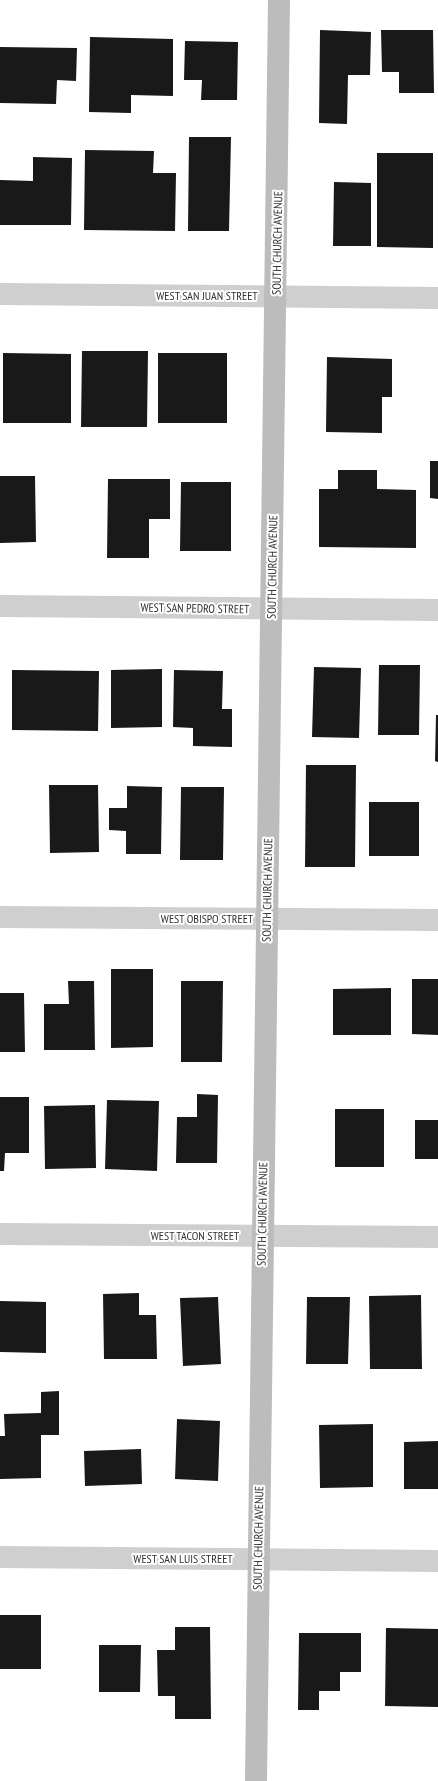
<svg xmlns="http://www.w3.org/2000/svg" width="438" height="1781" viewBox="0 0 438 1781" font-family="'PT Sans Narrow',sans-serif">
	<rect width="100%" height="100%" fill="#fff"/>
	<path fill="#191919" d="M320,30L371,32L370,75H348L347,124L319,123Z
		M381,30H433L434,93H399V72H382Z
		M90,37L173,39V96L131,95V113L89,112Z
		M185,41L238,42L237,100H201L202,80H184Z
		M0,47L77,48L76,81L57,80L56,104L0,103Z
		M189,137H231L229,231H188Z
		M85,150L154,151L153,173H176L175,231L84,230Z
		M377,153H433V248L377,247Z
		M33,157L72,158L71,225H0V180L33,181Z
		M334,182L371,183V246H333Z
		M82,351H148L147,427H81Z
		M3,353L71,354V423H3Z
		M158,353H227V423H158Z
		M327,357L392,359V397H382V433L326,432Z
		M430,461H438V499L430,498Z
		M338,470H377V489L416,490V548L319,547V489H338Z
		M0,476H35L36,542L0,543Z
		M108,479H170V519H149V558H107Z
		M181,482H231V551H180Z
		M379,665H420L419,735H378Z
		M314,667L361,668L359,738L312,737Z
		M162,669V727L111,728V670Z
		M12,670L99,671L98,731L12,730Z
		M174,670L223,671L222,709H232V747L193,746V728L173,727Z
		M436,715H438V762L435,761Z
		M306,765H356L355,867H305Z
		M49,785H98L99,852L50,853Z
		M127,786L162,787L161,854H126V831L109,830V808H127Z
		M181,787H224L223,860H180Z
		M369,802H419V856H369Z
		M111,969H153V1047L111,1048Z
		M412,979H438V1035L412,1034Z
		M68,981H94L95,1050H44V1004H69Z
		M181,981H223L222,1062H181Z
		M391,988V1035H333V989Z
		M0,993H24L25,1052H0Z
		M197,1094L218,1095L217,1163H176L177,1117H197Z
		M0,1097H29V1153H5L4,1171H0Z
		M107,1100L159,1101L157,1171L105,1169Z
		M95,1105L96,1168L45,1169L44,1106Z
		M335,1109H384V1167H335Z
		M415,1120H438V1159H415Z
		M139,1293V1315H156L157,1359H104L103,1294Z
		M421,1295L422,1369H370L369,1296Z
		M218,1297L221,1364L183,1366L180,1298Z
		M307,1297H350L348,1364H306Z
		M0,1301L46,1302V1353L0,1352Z
		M59,1391V1435H41V1478L0,1479V1436H5L4,1414L41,1413V1392Z
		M177,1419L220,1421L218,1481L175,1479Z
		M373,1424V1487L320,1488L319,1425Z
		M438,1441V1489H404V1442Z
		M141,1449L142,1484L85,1486L84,1451Z
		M0,1615H41V1669H0Z
		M175,1627H210L211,1719H175V1696H158L157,1650H175Z
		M386,1628L438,1629V1707L385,1706Z
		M299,1633H361V1672H340V1691H319V1710H298Z
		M99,1645H141L140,1692H99Z"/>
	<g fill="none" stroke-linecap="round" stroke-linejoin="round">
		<path stroke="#cfcfcf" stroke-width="22" d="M0,294L438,298
			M0,606L438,610
			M0,917L438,920
			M0,1234L438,1237
			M0,1557L438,1561"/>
		<path stroke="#bcbcbc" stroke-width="22" d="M256,1781C261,1187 274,594 279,0"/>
	</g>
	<g text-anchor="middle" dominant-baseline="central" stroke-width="4" stroke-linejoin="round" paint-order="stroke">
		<g font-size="12" fill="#323232" stroke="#fff">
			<text transform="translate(277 243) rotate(-89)">SOUTH CHURCH AVENUE</text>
			<text x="207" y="295">WEST SAN JUAN STREET</text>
			<text transform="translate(272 567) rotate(-89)">SOUTH CHURCH AVENUE</text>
			<text transform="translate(195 608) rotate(1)">WEST SAN PEDRO STREET</text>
			<text transform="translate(267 890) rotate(-89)">SOUTH CHURCH AVENUE</text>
			<text x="207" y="918">WEST OBISPO STREET</text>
			<text transform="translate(262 1214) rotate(-89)">SOUTH CHURCH AVENUE</text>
			<text x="195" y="1235">WEST TACON STREET</text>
			<text transform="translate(258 1538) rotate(-89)">SOUTH CHURCH AVENUE</text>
			<text x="183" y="1558">WEST SAN LUIS STREET</text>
		</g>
	</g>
</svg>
